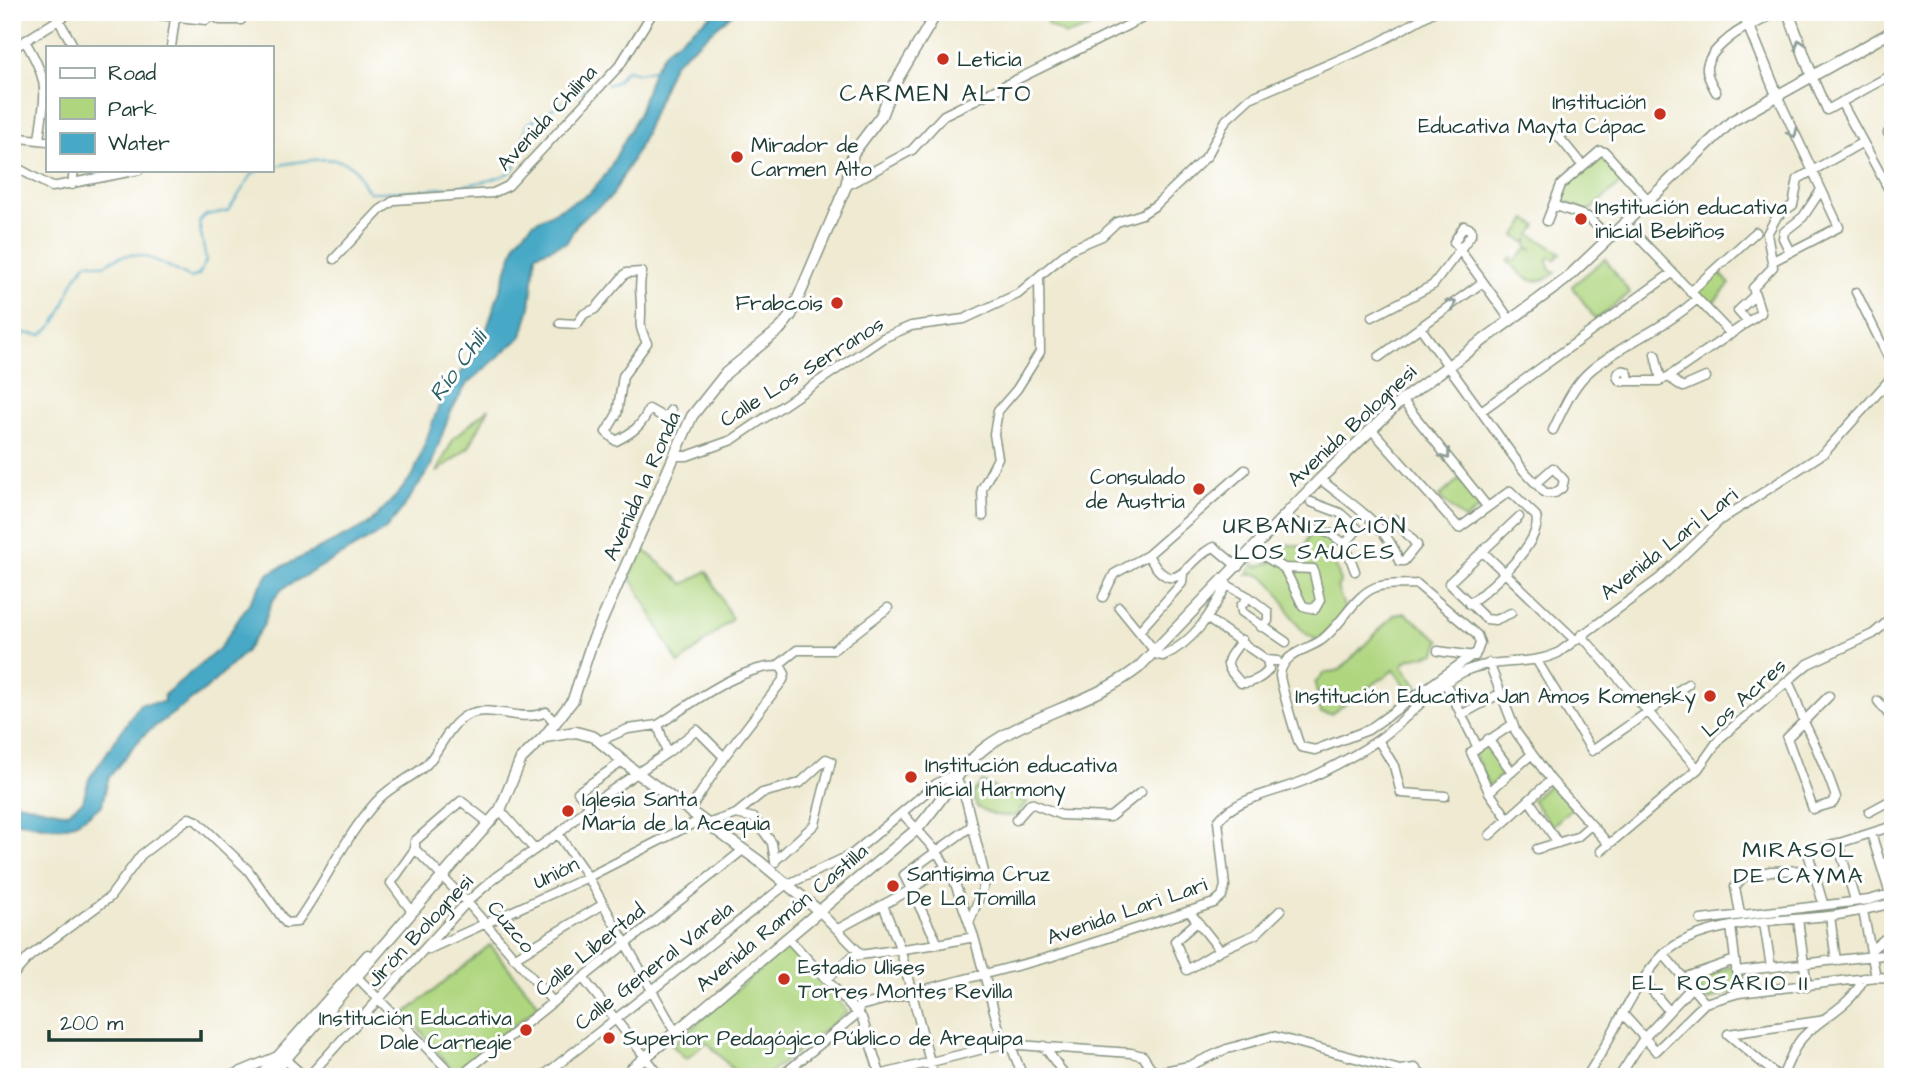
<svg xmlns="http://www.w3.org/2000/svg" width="1905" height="1089" viewBox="0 0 1905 1089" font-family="'Architects Daughter',sans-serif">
	<rect width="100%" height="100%" fill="#fff"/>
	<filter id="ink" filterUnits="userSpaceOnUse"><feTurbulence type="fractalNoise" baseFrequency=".0143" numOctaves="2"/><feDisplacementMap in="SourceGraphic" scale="14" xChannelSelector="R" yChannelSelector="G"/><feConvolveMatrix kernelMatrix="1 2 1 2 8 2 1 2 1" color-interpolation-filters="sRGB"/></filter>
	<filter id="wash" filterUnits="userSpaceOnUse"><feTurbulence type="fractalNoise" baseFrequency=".00686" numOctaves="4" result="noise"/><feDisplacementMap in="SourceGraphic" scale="28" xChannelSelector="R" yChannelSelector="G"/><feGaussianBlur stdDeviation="1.57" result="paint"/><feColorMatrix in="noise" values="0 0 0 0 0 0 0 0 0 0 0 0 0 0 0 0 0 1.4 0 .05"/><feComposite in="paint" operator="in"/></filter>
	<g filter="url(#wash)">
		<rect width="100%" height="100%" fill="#efead1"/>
		<path fill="#afd67f" stroke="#678a5a" stroke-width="2" d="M1043,12H1075L1078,19L1092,13L1093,20L1089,28L1066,35L1048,25Z
			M1602,157L1623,181L1590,211L1556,200C1564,184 1583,161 1602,157Z
			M1527,219L1537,226L1530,236L1532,235L1561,253L1555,260L1550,257L1548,259L1549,268L1556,273C1531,289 1527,279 1508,261L1512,258L1515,261L1528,248L1533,251L1527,246L1529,238L1525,243L1515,236Z
			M1605,259L1630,293L1596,320L1572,286Z
			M1719,272L1730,284L1710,306L1698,293Z
			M489,408L469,447L436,473L454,438Z
			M1460,478L1481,507L1465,520L1439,497Z
			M1310,533L1334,541L1328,554L1338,571L1340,583L1337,587L1345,609C1341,620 1327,630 1319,640C1283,631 1285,570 1247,574L1254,564L1257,567L1273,562L1284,544L1305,547Z
			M643,549L684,584L707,571L732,619L679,664L630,576Z
			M1405,613L1440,640L1436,653L1409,659L1402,665L1419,689L1411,694L1394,670L1331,714L1321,713L1315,683L1325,673L1340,670L1394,615Z
			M1488,743L1507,770L1489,787L1474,753Z
			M982,782L1027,802L1015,816C999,816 990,815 977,807L972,794Z
			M1551,783L1572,808L1552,826L1532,800Z
			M490,945L539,1005L455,1074L406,1013Z
			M788,945L793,946L848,1012L765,1077H740L707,1042L686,1059L672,1045Z
			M1735,965L1738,990L1708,1000L1691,981Z"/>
		<path fill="#47a9c6" stroke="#33737d" stroke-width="2" d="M716,12H735L673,64L640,145L612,196L578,222L567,242L536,254L530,307L522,336L466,385L450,413L430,468L403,508L385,530L282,589L272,601L263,626L245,652L205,690L146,733L133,747L108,779L102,805C61,837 60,827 12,821V802L67,813L83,801L89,779L140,704L164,702V695L219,649L269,573L368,525L398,494L414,473L444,392L479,352L517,240L533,223L589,194L607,173L638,115L653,71L666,50Z"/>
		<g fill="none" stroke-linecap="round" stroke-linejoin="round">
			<path stroke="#47a9c6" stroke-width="2" d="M607,85L616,82L626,70L639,73L657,69
				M271,167C291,163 338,151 355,169C361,176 361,185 369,192C394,193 502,187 514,168C521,157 523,138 526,125L584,89L594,87
				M12,314L21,333L42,335C70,315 64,284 88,262L105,265C137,242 159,263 191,278L199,275L206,261L199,222L206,215L228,211L253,173L260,170
				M1842,907L1868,905
				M1679,939L1695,928L1739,919"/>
		</g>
	</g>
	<g filter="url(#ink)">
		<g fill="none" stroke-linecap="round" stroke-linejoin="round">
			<g stroke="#879482" stroke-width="11">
				<path id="minor" d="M54,12L74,47
					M132,12L206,20L215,12
					M213,15L220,20H241
					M25,41C51,85 45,91 39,140
					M171,47L175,18
					M12,49L71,12
					M1812,76L1827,110L1893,74
					M1716,92C1713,86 1707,77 1707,70C1705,54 1736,31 1749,26
					M1841,102L1893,197
					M1565,132L1559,137L1582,165
					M1888,133L1893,141
					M12,137L47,141
					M12,165L52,187L139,170
					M72,185L74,170
					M846,186L912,150L944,115L1155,12
					M1553,205L1588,217L1609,238
					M1547,221L1561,185L1600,151L1605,152L1648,200
					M1625,223L1731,334
					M1790,252L1783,238L1784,232L1803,217L1821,190
					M334,259L380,210L395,200L493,193L508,186L620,65L653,12
					M1775,260L1839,227L1777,95
					M1690,292L1756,232
					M1856,292L1893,367
					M1372,317L1433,285L1471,235V229L1464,226L1454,242C1473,268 1492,294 1510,320
					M1748,322L1738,311L1755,295
					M560,323L577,324L584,314L595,309L626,273L642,272C638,288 641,291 641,305C642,325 637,322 647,343L623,376L617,414L606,432L616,441C632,433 642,426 649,409L665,418L671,410
					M1420,327L1524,471L1545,493H1555L1562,488L1564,480L1553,468L1536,483
					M1655,354L1661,380
					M1379,357L1483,282
					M1617.5 376a5.5 5.5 0 1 1 11 0a5.5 5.5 0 1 1-11 0Z
					M1668,377L1683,387L1706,377
					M1626,381H1659L1668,377L1761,313L1753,288L1773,267L1767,234L1777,216L1793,205L1798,179L1863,142
					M1402,400L1486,505
					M1481,411L1672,273
					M1372,430L1459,528L1510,491L1536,516C1544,542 1488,590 1469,604
					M1553,430C1563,409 1573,385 1591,370C1624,343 1665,328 1697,299
					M674,456H687L732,440L883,338L911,326L964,319L1018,294L1071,249L1102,236L1117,222L1142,214L1156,205L1207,156L1226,120L1250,98L1378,43L1433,12
					M1320,479C1349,503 1387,524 1399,561H1404L1417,545L1394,519L1383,531
					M1311,502L1340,513L1358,529L1345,544
					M983,516L982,489L998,458L994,434L998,411L1017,389L1040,352L1039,278
					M1284,519L1331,534L1345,544L1355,571
					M1254,550L1284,568L1313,569L1320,600L1315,609L1303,606L1284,568
					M1484,553L1575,640
					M1148,555C1176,605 1187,557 1214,547L1238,567
					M1417,584L1477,635L1480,643L1477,652L1368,730L1315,750L1301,747C1297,742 1280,681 1280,675C1282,654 1306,650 1320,641C1339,629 1354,596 1374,588C1385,583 1404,585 1417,584Z
					M1227,585L1249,597
					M1103,597L1114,574L1148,555L1245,470
					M1119,607L1158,655L1163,656C1195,641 1210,615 1227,585L1225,580
					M1511,613L1495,620L1486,619L1449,583L1519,517
					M1208,619L1267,660L1277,661
					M1261,627L1268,621V612L1249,597L1241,606L1242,612L1286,642
					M1140,630L1182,583L1183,574
					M1581,635L1698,769
					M1242,640C1226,662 1221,662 1241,683C1251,684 1264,677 1269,669L1267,660
					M1438,651L1475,656
					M1537,661L1592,751L1688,684
					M1489,663L1516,732L1551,780L1605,840
					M777,666L797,650H833L888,608
					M1445,682L1477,746
					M1788,682C1796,696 1799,709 1805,724C1817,748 1827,771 1836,797L1833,803L1813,809L1787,738L1829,696
					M1878,701L1889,715
					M1461,715L1501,693
					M1488,739L1512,772
					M1378,740L1394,766L1401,793L1445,796
					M599,741L628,729L658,725
					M667,753L697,730L724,757
					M957,780L966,800L985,876V883L969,923
					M1489,792L1532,754
					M1529,800L1558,843
					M590,805L578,792L622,762
					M500,810L534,849
					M1869,812L1893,799
					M902,813L937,852L953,878L974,937L1003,1044
					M736,814L762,793L800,783L826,759L831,761L815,824L776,860
					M1508,819L1489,792L1471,752L1513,724
					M1016,820L1031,803L1061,815L1110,817L1141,792
					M489,823L461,801L415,841V849L467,902L553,1002
					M707,824L736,814L754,818L772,843L775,862
					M973,825L904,875L938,944L974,937
					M1871,833L1890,894
					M558,834L588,877L676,1033
					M1490,835L1551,780
					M1838,843L1855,900
					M1537,849L1577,837L1591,825
					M1601,851L1698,769L1720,738L1808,664L1873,634L1893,617
					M1881,864L1893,860
					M1823,903L1808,853L1893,826
					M883,905L900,948L934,1077
					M411,910L391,883L415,849
					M819,911L861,954
					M1189,911L1220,950
					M1863,911L1876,977
					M1740,913L1735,887L1743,877L1771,871L1811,870
					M1830,916L1836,961
					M1798,919L1807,987
					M1701,920L1869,900L1893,893
					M1198,921L1175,941L1187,970L1220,950L1256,934L1281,910
					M1764,923L1771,967
					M1731,926L1739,993
					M838,929L912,889L945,867
					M788,938L862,1018L881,1077
					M429,949L588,877L700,820
					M1871,950L1893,932
					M1664,955L1705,1003
					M514,958L602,905
					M1736,971L1893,954
					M354,974L455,1077
					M12,976L30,956L110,897L141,855L189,818L197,821L248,870L286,923L297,922C325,883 344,838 376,802C390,785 412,779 427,764C441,749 447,726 467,715C491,703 521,724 546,712L555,723
					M583,978L661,1077
					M1683,978L1735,960
					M826,979L853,956L938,944
					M1644,981L1669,1011
					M1623,1014L1656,1051L1705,1003L1739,993L1876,977L1893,978
					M1011,1046L1023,1077
					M1044,1046L1066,1077
					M227,1077L280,1055L305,1077
					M308,1077L467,902L497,876L563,830L590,805L667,753L658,725C688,706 745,662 781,667L785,674L783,680L724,757L689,811
					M459,1077L743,850
					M542,1077L784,886L851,855L936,784L961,770
					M780,1077L857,1014L860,1006L1047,958L1214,903L1222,896L1225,886L1218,821C1237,796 1280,792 1308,779C1331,768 1357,755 1378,740C1410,718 1433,684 1470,669C1499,658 1530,666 1558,653L1660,578L1719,521L1824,453L1893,376
					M871,1077L1003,1044L1131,1053L1143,1056L1154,1073L1189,1066L1227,1049L1273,1036L1400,1070L1415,1068L1423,1077
					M1586,1077C1613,1039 1630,988 1664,954C1700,920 1782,921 1829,916C1851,914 1872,908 1893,903
					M1619,1077L1644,1038L1691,988
					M1779,1077L1728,1034L1819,1021
					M1782,1077C1788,1064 1793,1048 1802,1038C1824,1014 1849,1009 1864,978"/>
			</g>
			<g stroke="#879482" stroke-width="13">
				<path id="major" d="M1743,12L1777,95
					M1788,12L1812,76
					M1749,26L1775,12
					M850,167L863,175
					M545,737L576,732L594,737L636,772L759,861L819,911
					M260,1077L368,955
					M270,1077L500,810L521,759L544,737L573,700L591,645L692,416L726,373L780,329L791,315L846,186L853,153L881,116L891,90L937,12
					M622,1077L917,829C941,803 958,768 986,747C1031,714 1093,703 1138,668L1320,479L1402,400L1565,280L1732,121L1893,31"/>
			</g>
			<use href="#minor" stroke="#fff" stroke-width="8"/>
			<use href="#major" stroke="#fff" stroke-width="10"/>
		</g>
		<defs><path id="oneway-chevron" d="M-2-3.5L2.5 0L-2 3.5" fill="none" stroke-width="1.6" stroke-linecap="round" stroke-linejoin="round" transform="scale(1.75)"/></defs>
		<g stroke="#8f9e9a">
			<use href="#oneway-chevron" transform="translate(1800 44) rotate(-110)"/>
			<use href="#oneway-chevron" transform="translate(1793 133) rotate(65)"/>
			<use href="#oneway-chevron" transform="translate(1452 304) rotate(-35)"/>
			<use href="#oneway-chevron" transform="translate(1446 455) rotate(51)"/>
		</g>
	</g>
	<g fill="#c8321e" stroke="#fff" stroke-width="2.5">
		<circle cx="943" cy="59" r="7"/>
		<circle cx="1660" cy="114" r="7"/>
		<circle cx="737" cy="157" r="7"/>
		<circle cx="1581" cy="219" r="7"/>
		<circle cx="837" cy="303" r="7"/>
		<circle cx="1199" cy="489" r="7"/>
		<circle cx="1710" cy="696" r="7"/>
		<circle cx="911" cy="777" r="7"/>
		<circle cx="568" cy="811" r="7"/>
		<circle cx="893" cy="886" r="7"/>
		<circle cx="784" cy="979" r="7"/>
		<circle cx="526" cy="1030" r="7"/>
		<circle cx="609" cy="1038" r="7"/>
	</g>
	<g text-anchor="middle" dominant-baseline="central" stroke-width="6" stroke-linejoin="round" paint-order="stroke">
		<g font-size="21" fill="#1f3d34" stroke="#fff" text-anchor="start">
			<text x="957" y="59">Leticia</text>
			<text x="1646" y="102" text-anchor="end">Institución<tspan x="1646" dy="24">Educativa Mayta Cápac</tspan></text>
			<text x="751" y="145">Mirador de<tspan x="751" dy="24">Carmen Alto</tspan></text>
			<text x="1595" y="207">Institución educativa<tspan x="1595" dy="24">inicial Bebiños</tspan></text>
			<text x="823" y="303" text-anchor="end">Frabcois</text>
			<text x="1185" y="477" text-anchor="end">Consulado<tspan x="1185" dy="24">de Austria</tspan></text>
			<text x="1696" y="696" text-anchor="end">Institución Educativa Jan Amos Komensky</text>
			<text x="925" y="765">Institución educativa<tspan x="925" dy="24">inicial Harmony</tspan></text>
			<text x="582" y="799">Iglesia Santa<tspan x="582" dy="24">María de la Acequia</tspan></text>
			<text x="907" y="874">Santísima Cruz<tspan x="907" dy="24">De La Tomilla</tspan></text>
			<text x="798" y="967">Estadio Ulises<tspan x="798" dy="24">Torres Montes Revilla</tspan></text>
			<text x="512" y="1018" text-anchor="end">Institución Educativa<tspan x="512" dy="24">Dale Carnegie</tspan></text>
			<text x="623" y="1038">Superior Pedagógico Público de Arequipa</text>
		</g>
		<g font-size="21" fill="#1f3d34" stroke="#fff">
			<text transform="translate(547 118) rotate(-47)">Avenida Chilina</text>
			<text transform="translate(802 372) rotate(-32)">Calle Los Serranos</text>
			<text transform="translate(1352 426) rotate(-43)">Avenida Bolognesi</text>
			<text transform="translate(642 486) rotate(-66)">Avenida la Ronda</text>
			<text transform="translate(1669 544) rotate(-38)">Avenida Lari Lari</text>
			<text transform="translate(1744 698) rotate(-42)">Los Acres</text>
			<text transform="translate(556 873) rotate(-26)">Unión</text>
			<text transform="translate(1127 911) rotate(-19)">Avenida Lari Lari</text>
			<text transform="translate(782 918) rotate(-40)">Avenida Ramón Castilla</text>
			<text transform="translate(511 927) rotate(50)">Cuzco</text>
			<text transform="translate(420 931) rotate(-47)">Jirón Bolognesi</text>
			<text transform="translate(590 950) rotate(-39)">Calle Libertad</text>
			<text transform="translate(654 966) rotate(-38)">Calle General Varela</text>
		</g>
		<g font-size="23" font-style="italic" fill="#2d6367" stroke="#fff">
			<text transform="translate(458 366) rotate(-54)">Río Chili</text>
		</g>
		<g font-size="23" letter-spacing="2" fill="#1f3d34" stroke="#fff">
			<text x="1315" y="526">URBANIZACIÓN<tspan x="1315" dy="26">LOS SAUCES</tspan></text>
			<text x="1799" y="850">MIRASOL<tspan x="1799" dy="26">DE CAYMA</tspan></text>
			<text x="1721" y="983">EL ROSARIO II</text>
		</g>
		<g font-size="24" letter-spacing="2" fill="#1f3d34" stroke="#fff">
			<text x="936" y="94">CARMEN ALTO</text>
		</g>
	</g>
	<rect width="1905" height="1089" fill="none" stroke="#fff" stroke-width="42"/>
	<rect x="46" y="46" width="228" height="126" fill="#ffffff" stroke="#a5b1ae" stroke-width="2"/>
	<rect x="60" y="68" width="35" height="10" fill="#ffffff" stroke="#a5b1ae" stroke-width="2"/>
	<text x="108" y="80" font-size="21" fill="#1f3d34">Road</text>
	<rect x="60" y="98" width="35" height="21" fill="#afd67f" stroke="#a5b1ae" stroke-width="2"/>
	<text x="108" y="116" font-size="21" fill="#1f3d34">Park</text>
	<rect x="60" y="133" width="35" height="21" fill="#47a9c6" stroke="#a5b1ae" stroke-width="2"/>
	<text x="108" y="150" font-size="21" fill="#1f3d34">Water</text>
	<path d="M49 1030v10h152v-10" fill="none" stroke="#1f3d34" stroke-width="3.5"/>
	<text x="60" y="1030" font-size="21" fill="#1f3d34" stroke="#ffffff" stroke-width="5" paint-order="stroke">200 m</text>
</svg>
